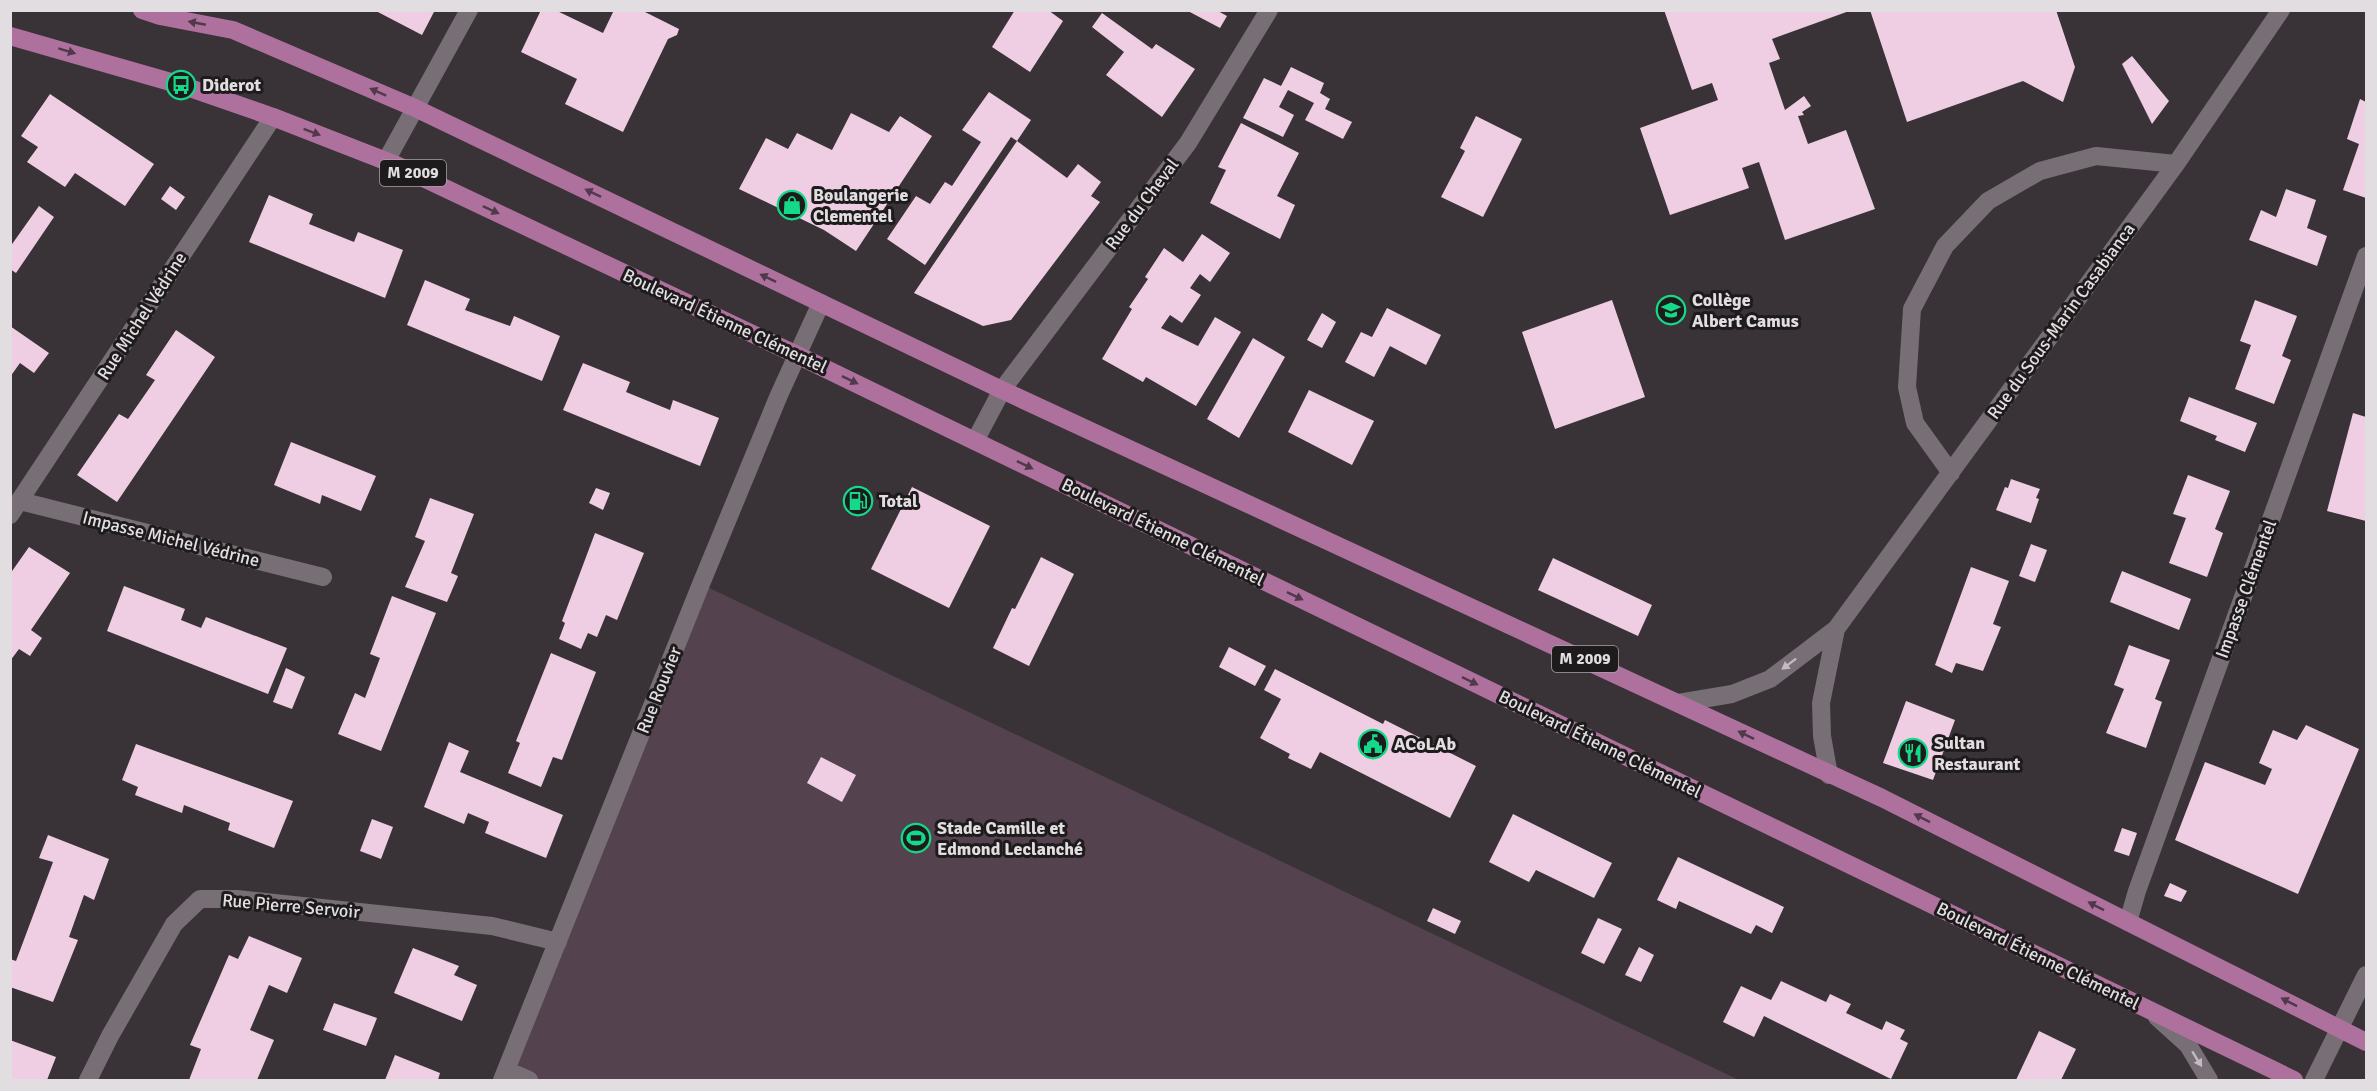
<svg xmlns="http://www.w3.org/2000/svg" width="2377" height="1091" viewBox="0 0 2377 1091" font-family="Signika,sans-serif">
	<rect width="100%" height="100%" fill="#393237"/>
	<path fill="#54424e" d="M701,584L1739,1080H502Z"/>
	<path fill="#efcee4" d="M374,10H435L422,35Z
		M541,10H555L603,33L614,10H641L679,29L677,35L668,39L623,132L565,104L577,79L521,52Z
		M1015,10H1048L1063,21L1030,72L992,47Z
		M1186,10H1216L1227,16L1220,28Z
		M1664,10H1852L1772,39L1780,59L1769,63L1785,110L1804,96L1811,106L1802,112L1804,115L1798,116L1808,144L1846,130L1875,209L1785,240L1759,162L1742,168L1749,188L1670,215L1640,128L1718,100L1712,83L1692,90Z
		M1870,10H2056L2075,67L2063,102L2023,81L1907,122Z
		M1102,13L1152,49L1156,44L1195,69L1162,117L1106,75L1124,52L1092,27Z
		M2132,56L2169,101L2152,124L2122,64Z
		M1291,67L1324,83L1320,93L1330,99L1325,109L1352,122L1343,139L1305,120L1314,103L1288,90L1279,107L1294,115L1283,137L1243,118L1264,78L1281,86Z
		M989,92L1031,120L1017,141L1011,137L925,265L887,239L916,196L930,204L945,182L952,186L981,142L962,130Z
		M50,94L154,164L125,206L75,173L65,187L27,162L38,147L21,136Z
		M2360,99L2366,102V198L2343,190L2359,144L2347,139Z
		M851,113L889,132L900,116L932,136L856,251L824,230L739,189L766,138L788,149L797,133L832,150Z
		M1476,116L1522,139L1483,217L1441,197L1465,151L1460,148Z
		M1241,123L1299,153L1277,196L1295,205L1280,239L1210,203L1226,170L1218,167Z
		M1017,141L1067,178L1078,164L1101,182L1091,196L1100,202L1011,320L983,326L914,293Z
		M170,186L185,197L176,210L161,199Z
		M2286,189L2316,200L2307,228L2327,236L2317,266L2249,240L2261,210L2276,217Z
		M269,195L313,214L309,224L354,242L358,232L403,250L385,298L249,242Z
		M39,206L54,217L16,273L10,269V247Z
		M1202,234L1230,253L1210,282L1200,274L1190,288L1201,295L1182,323L1170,315L1161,328L1198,346L1215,317L1241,332L1196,406L1146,377L1143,382L1102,359L1132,309L1129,307L1148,279L1145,277L1164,248L1183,262Z
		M425,280L470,299L465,310L510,326L514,316L560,336L542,381L407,325Z
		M1612,300L1645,397L1555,429L1522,332Z
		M2255,300L2297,316L2282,356L2291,360L2274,404L2235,389L2251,345L2240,341Z
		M1387,308L1441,335L1426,365L1390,346L1374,377L1345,362L1361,332L1372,337Z
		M1322,313L1336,322L1322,348L1307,340Z
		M10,326L49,353L34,373L20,363L10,377Z
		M176,330L215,357L117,502L77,475L119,414L128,419L155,380L146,375Z
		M1253,338L1285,357L1239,438L1207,419Z
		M583,363L630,382L626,392L670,410L673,400L719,418L700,466L563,410Z
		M1309,390L1374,421L1352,465L1288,432Z
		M2189,397L2257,423L2245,452L2215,440L2217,436L2180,421Z
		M2353,413L2366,417V521L2327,511Z
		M291,442L376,476L361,511L322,495L320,504L274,485Z
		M2188,475L2230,491L2215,529L2223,533L2207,577L2169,563L2186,518L2173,514Z
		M2011,479L2040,489L2036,498L2039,499L2031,523L1996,510L2005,487L2008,488Z
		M912,487L990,526L949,608L871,569Z
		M596,488L610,493L603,510L589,503Z
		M430,498L474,514L451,573L458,576L447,602L405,587L425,541L415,537Z
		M595,533L644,553L617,620L606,615L597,637L588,633L581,649L559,639L565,623L562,621Z
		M2031,544L2047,550L2035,582L2019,576Z
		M29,547L70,573L31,630L42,638L30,656L19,649L10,661V574Z
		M1041,557L1074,574L1029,666L993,648L1012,608L1015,609Z
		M1553,558L1652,605L1638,636L1538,590Z
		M1971,567L2009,581L1993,624L2001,627L1983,671L1956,663L1952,673L1935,665Z
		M2122,571L2191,599L2179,630L2110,602Z
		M124,586L185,609L181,620L201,628L206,617L287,648L268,694L107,631Z
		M392,596L436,613L381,751L338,734L355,693L365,698L380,658L370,654Z
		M2129,645L2170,660L2155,699L2162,702L2146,748L2106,733L2124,689L2114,685Z
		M1229,647L1266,666L1255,686L1219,667Z
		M551,653L596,672L562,760L553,757L541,787L508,773L520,743L516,741Z
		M286,668L305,677L292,709L273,702Z
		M1275,669L1383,724L1385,720L1476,766L1450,818L1320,752L1311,769L1288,758L1290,754L1260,738L1281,699L1264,690Z
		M1906,701L1955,720L1933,780L1883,763Z
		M2306,725L2359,749L2298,894L2175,840L2205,762L2265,785L2272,769L2259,763L2273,730L2297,740Z
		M449,742L469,751L460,772L563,815L546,858L485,833L489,822L468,813L464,824L424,807Z
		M136,744L293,801L274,848L228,830L230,823L184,805L182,813L135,795L138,787L122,780Z
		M821,757L856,775L842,802L807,783Z
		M1513,814L1612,863L1594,898L1536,870L1529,882L1489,862Z
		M372,819L393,827L381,859L360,851Z
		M2122,828L2137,833L2129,856L2114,851Z
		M48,835L109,859L94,900L84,895L69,937L78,940L53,1002L10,987V959L16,961L53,862L39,858Z
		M1678,857L1784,907L1772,933L1756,925L1751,934L1679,901L1676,909L1657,900Z
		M2170,883L2187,891L2181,902L2164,896Z
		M1433,908L1461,921L1455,934L1427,921Z
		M1598,918L1622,929L1604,964L1581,953Z
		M249,936L302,958L287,993L269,985L250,1030L274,1040L257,1080H189L201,1049L190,1045L229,955L238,959Z
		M1639,947L1654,955L1641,982L1625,975Z
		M413,948L459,966L454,975L477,985L462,1021L394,993Z
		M1781,981L1826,1002L1830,994L1851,1004L1846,1013L1882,1030L1886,1021L1905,1030L1900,1039L1908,1043L1891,1079L1764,1016L1754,1037L1723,1022L1741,986L1771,1000Z
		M334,1003L377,1018L366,1046L323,1030Z
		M2039,1031L2076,1049L2061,1080H2016Z
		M10,1040L56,1057L47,1080H10Z
		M395,1055L440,1073L438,1080H385Z"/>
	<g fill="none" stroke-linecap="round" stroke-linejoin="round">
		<path stroke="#776f75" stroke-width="18" d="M386,161L469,10
			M975,441L1002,390L1188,143L1269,10
			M1951,473L1915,423L1907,387L1912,309L1945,246L1988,201L2040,171L2096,156L2176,164
			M20,501L323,577
			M10,515L273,117
			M1678,703L1732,694L1770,679L1836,629L2176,164L2281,10
			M1829,775L1822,736L1821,703L1836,629
			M2128,922L2137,891L2366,256
			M2157,1017L2188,1045L2209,1080
			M506,1070L529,1080
			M88,1080L110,1036L174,924L200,899H237L492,926L558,942
			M502,1080L701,584L779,395L821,303
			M2314,1080L2366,975"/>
		<path stroke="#ae719e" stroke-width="18" d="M142,10L160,16L233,30L415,108L1002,390L1882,798L2366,1042
			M10,36L181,85L273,117L396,165L797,355L2294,1080"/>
	</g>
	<defs><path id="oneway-solid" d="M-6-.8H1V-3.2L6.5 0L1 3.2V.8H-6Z" transform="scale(1.5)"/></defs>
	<g fill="#50394a">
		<use href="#oneway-solid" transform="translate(197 23) rotate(-169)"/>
		<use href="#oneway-solid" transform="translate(67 51) rotate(17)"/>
		<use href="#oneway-solid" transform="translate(378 92) rotate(-156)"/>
		<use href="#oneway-solid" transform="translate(312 132) rotate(21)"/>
		<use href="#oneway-solid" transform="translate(593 193) rotate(-154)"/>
		<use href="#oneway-solid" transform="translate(491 210) rotate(25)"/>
		<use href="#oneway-solid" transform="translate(768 278) rotate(-154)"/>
		<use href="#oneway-solid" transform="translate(850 380) rotate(26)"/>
		<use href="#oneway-solid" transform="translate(1025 465) rotate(26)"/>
		<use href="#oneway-solid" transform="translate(1295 596) rotate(26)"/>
		<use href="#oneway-solid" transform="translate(1470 681) rotate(26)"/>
		<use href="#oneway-solid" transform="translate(1746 735) rotate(-154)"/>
		<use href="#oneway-solid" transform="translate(1922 818) rotate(-153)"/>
		<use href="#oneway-solid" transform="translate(2096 906) rotate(-153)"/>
		<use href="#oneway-solid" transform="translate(2289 1002) rotate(-153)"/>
	</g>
	<g fill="#c2bcc0">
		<use href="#oneway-solid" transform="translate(1789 664) rotate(143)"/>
		<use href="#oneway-solid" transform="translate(2197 1059) rotate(58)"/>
	</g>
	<defs>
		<g id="bus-ring" transform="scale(1.5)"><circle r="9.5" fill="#1e1b1d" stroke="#13d989" stroke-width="1.5"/><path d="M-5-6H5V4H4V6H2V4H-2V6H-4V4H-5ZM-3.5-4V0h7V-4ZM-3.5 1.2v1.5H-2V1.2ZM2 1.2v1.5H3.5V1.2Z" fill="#13d989"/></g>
		<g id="shop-ring" transform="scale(1.5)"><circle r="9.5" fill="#1e1b1d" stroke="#13d989" stroke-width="1.5"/><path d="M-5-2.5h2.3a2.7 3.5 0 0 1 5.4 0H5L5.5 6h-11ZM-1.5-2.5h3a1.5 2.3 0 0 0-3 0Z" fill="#13d989"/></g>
		<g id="school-ring" transform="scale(1.5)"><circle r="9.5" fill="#1e1b1d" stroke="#13d989" stroke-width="1.5"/><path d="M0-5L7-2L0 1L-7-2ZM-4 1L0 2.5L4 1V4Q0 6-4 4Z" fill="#13d989"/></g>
		<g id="fuel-ring" transform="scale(1.5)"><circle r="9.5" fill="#1e1b1d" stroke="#13d989" stroke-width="1.5"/><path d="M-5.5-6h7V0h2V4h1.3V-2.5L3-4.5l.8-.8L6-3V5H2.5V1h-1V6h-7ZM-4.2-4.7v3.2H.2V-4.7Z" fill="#13d989"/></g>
		<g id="civic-ring" transform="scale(1.5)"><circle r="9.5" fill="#1e1b1d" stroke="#13d989" stroke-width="1.5"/><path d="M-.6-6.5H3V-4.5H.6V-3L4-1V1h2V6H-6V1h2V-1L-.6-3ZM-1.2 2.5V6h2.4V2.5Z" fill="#13d989"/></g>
		<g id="restaurant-ring" transform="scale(1.5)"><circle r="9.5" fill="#1e1b1d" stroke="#13d989" stroke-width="1.5"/><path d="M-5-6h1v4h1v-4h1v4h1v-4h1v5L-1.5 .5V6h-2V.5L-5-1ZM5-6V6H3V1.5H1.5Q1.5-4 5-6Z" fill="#13d989"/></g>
		<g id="stadium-ring" transform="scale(1.5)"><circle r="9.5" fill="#1e1b1d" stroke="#13d989" stroke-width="1.5"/><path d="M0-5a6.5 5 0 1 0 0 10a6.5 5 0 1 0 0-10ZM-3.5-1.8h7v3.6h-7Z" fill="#13d989"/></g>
	</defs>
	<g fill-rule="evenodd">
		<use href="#bus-ring" x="181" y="85"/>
		<use href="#shop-ring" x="792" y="205"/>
		<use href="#school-ring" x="1671" y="310"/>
		<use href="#fuel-ring" x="858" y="501"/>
		<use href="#civic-ring" x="1373" y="744"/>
		<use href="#restaurant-ring" x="1913" y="753"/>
		<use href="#stadium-ring" x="916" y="838"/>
	</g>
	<g text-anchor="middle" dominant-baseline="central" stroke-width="6" stroke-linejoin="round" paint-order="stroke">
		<g fill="#1e1b1d" stroke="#a7a3a6" stroke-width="1.5">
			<rect x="380" y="160" width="66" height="26" rx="4.5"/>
			<rect x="1552" y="646" width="66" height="26" rx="4.5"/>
		</g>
		<g font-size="16" font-weight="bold" fill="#e2dde0">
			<text x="413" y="173">M 2009</text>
			<text x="1585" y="659">M 2009</text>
		</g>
		<g font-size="18" font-weight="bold" fill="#e2dde0" stroke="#1e1b1d" text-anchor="start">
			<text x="202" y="85">Diderot</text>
			<text x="813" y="195">Boulangerie<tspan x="813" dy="21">Clementel</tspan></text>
			<text x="1692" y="300">Collège<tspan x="1692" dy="21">Albert Camus</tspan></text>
			<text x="879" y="501">Total</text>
			<text x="1934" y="743">Sultan<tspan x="1934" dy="21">Restaurant</tspan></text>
			<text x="1394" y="744">ACoLAb</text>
			<text x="937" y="828">Stade Camille et<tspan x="937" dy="21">Edmond Leclanché</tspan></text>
		</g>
		<g font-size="18" fill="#e2dde0" stroke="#1e1b1d">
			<text transform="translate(1142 204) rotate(-53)">Rue du Cheval</text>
			<text transform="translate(142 316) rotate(-57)">Rue Michel Védrine</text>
			<text transform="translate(725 321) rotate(25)">Boulevard Étienne Clémentel</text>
			<text transform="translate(2061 321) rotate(-54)">Rue du Sous-Marin Casabianca</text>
			<text transform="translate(1163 532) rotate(26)">Boulevard Étienne Clémentel</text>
			<text transform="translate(171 539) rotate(14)">Impasse Michel Védrine</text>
			<text transform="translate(2246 589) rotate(-70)">Impasse Clémentel</text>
			<text transform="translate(659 690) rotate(-68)">Rue Rouvier</text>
			<text transform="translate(1600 744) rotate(26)">Boulevard Étienne Clémentel</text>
			<text transform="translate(291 906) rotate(5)">Rue Pierre Servoir</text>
			<text transform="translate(2038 956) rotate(26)">Boulevard Étienne Clémentel</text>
		</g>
	</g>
	<rect width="2377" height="1091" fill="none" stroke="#e2dde0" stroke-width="24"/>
</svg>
